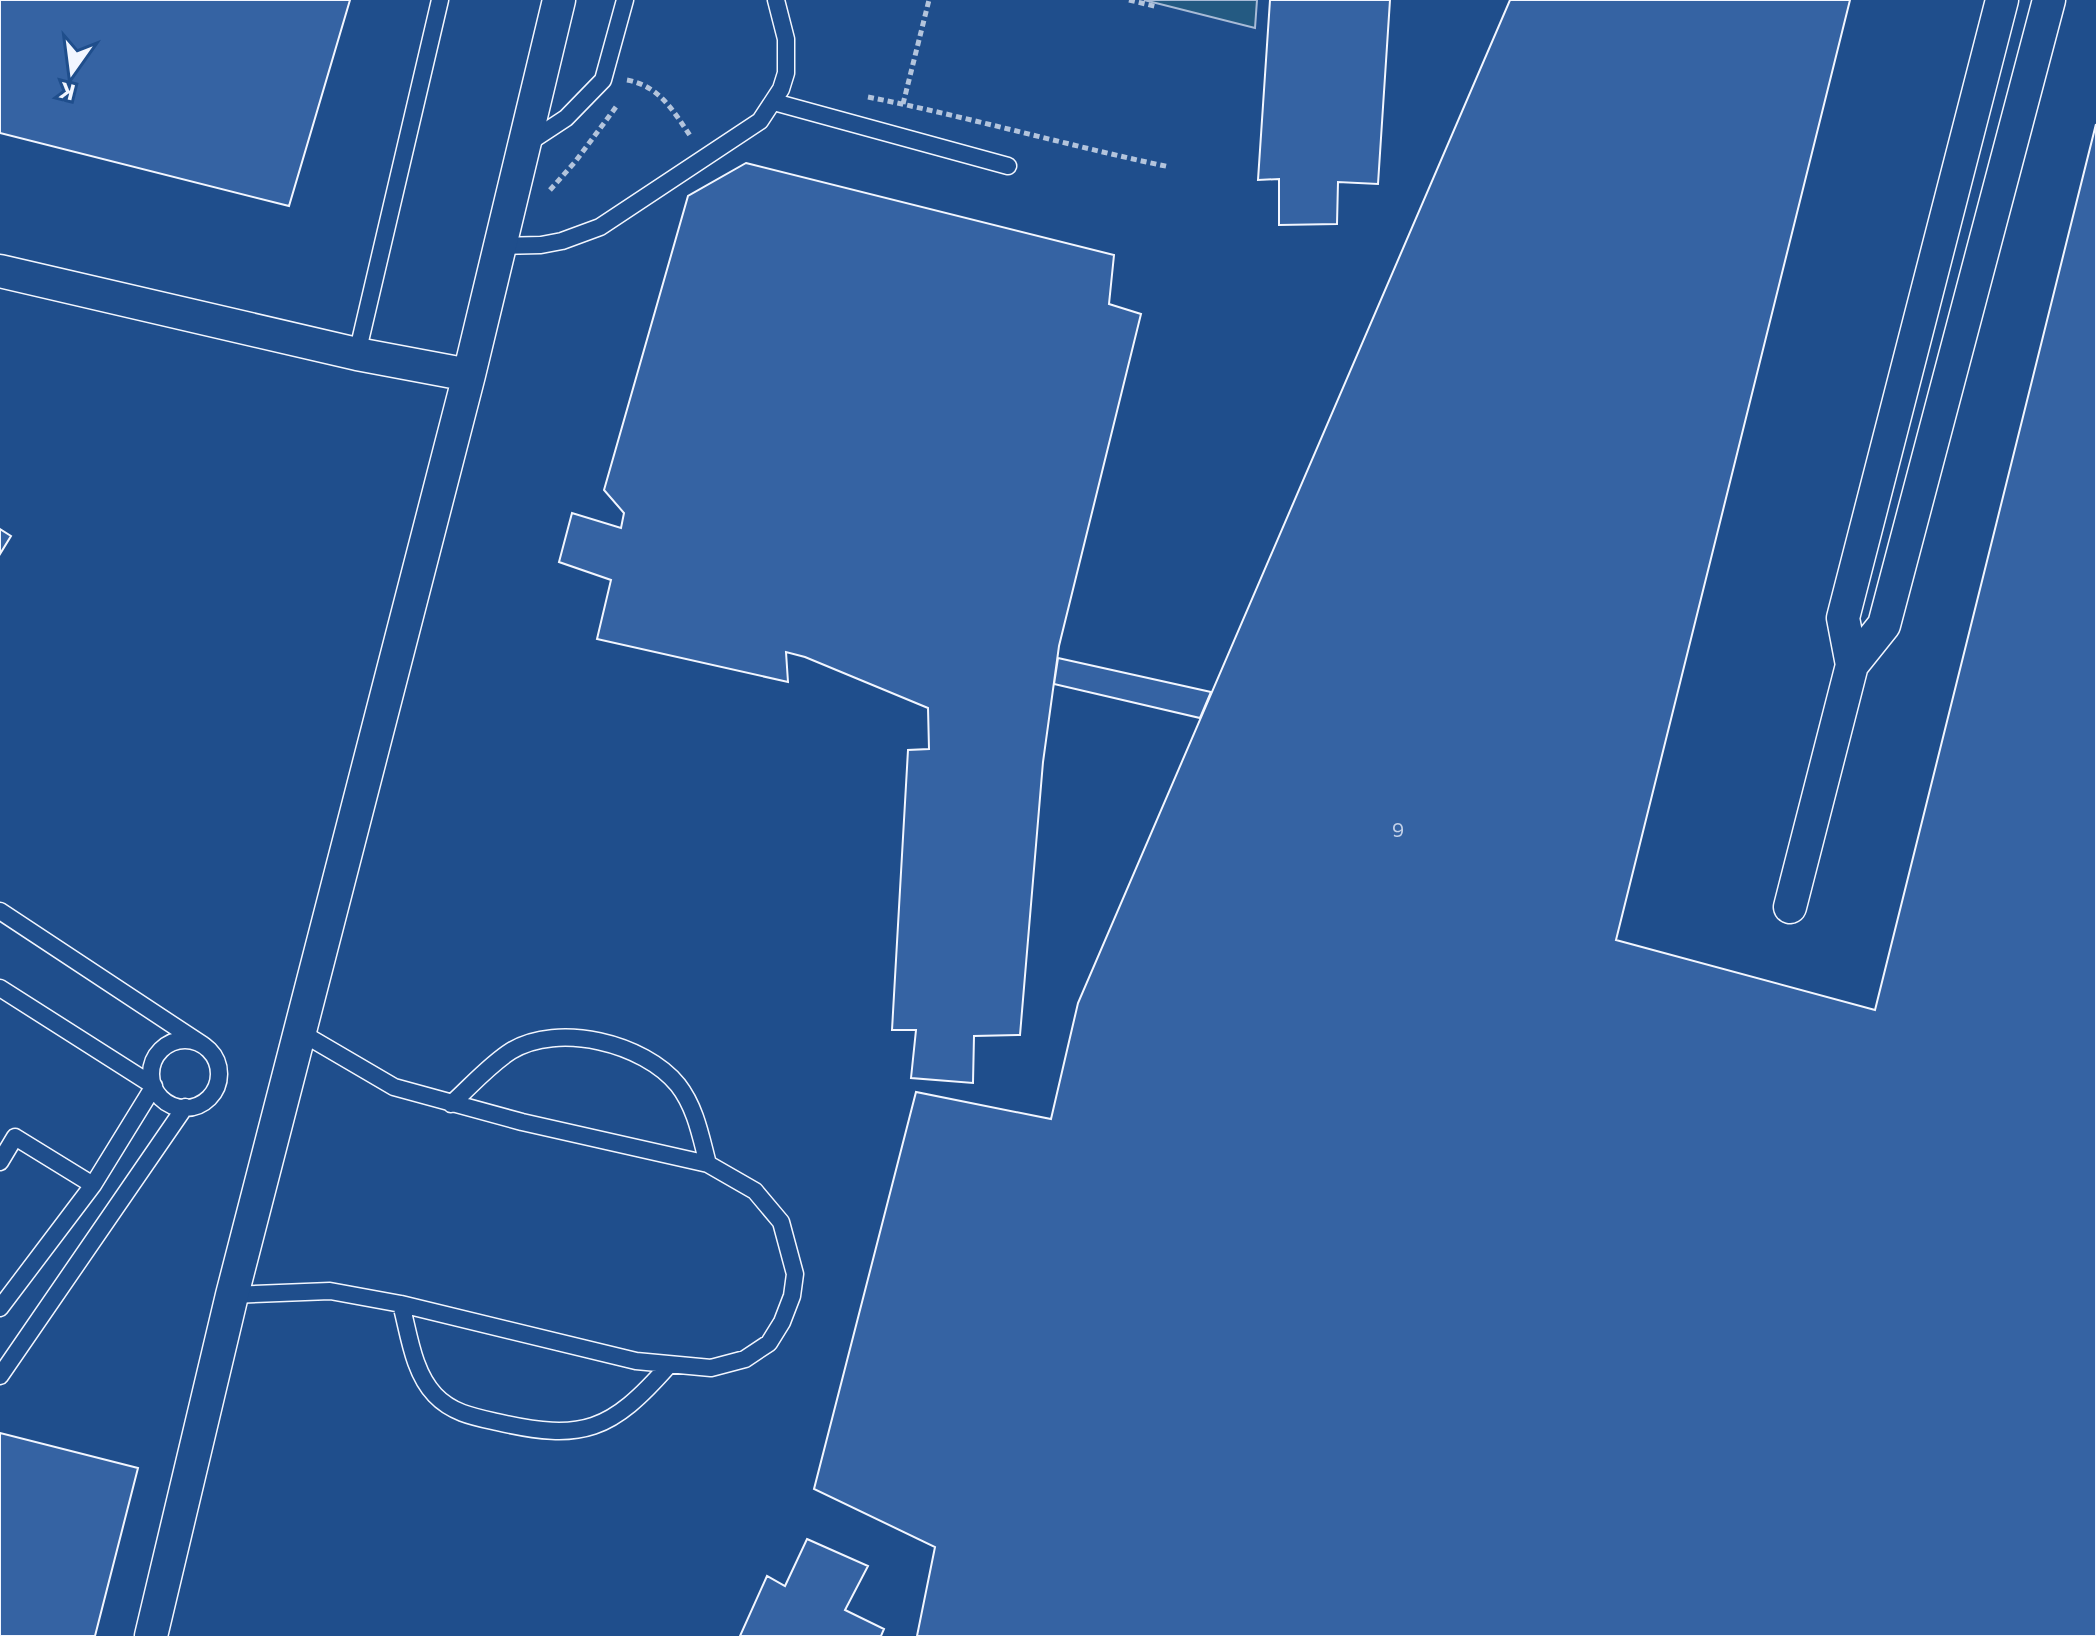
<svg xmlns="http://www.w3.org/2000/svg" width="2096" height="1636" viewBox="0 0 2096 1636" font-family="Commissioner,sans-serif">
	<rect width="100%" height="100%" fill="#1f4e8c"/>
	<path fill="#245a82" stroke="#a8bbd7" stroke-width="2" d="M1144,0H1257L1255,28Z"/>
	<path fill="#3563a3" stroke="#f2f6ff" stroke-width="2" d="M0,0H350L289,206L0,133Z
		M1270,0H1390L1378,184L1338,182L1337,224L1279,225V179L1258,180Z
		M1510,0H1850L1616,940L1875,1010L2096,124V1636H917L935,1547L814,1489L916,1092L1051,1119L1078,1003Z
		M746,163L1114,255L1109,304L1141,314L1059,646L1043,762L1020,1035L974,1036L973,1083L911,1078L916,1030H892L908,750L929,749L928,708L805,657L786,652L788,682L597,639L611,580L559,562L572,513L621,528L624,513L604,490L688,196Z
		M0,529L11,536L0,554Z
		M1058,658L1211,692L1200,718L1054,684Z
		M0,1433L138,1468L95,1636H0Z
		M807,1539L868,1566L845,1610L884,1629L881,1636H740L767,1576L785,1586Z"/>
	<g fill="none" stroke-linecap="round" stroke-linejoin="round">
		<g stroke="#f2f6ff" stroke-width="19">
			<path id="lane" d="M774,102L1008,166
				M528,143L566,118L603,80L625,0
				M500,246L541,245L562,241L600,227L760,121L781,89L786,73V39L776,0
				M357,354L440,0
				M0,911L203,1045
				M0,988L154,1086L93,1185L0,1308
				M151 1074a34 34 0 1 1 68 0a34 34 0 1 1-68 0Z
				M451,1104C470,1087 489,1065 511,1051C558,1022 644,1043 678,1085C696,1108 701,1138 708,1164
				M0,1162L15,1137L93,1185
				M232,1295L330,1291L401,1304L636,1361L711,1368L745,1359L769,1343L782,1322L792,1296L795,1274L781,1222L755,1191L708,1164L522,1122L394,1087L300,1032
				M401,1304C409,1334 413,1372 435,1395C452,1413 474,1417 497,1422C583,1442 611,1431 669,1365
				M0,1376L185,1107"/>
		</g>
		<g stroke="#f2f6ff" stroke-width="35">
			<path id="street" d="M0,271L357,354L469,375
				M1852,665L1843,618L2002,0
				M1790,907L1852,665L1884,625L2049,0
				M151,1636L232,1295L469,375L559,0"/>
		</g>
		<path stroke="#b3c4dc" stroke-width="5" stroke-dasharray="6 4" stroke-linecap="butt" d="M1129,0L1158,7
			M627,80C660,86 674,112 691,137
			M868,97C969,117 1069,146 1170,167
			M903,104L929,0
			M550,190L575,162L616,107"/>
		<use href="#lane" stroke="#1f4e8c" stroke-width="16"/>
		<use href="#street" stroke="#1f4e8c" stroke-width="32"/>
	</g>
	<g text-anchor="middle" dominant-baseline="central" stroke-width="6" stroke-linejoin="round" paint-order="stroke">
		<g font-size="20" fill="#c3d1e8">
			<text x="1398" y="829">9</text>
		</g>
	</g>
	<g transform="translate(72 72) rotate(194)" stroke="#1f4e8c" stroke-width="6" paint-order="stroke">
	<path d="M0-6L14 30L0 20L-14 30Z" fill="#f2f6ff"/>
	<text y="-12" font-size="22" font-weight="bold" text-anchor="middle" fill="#f2f6ff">K</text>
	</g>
</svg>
